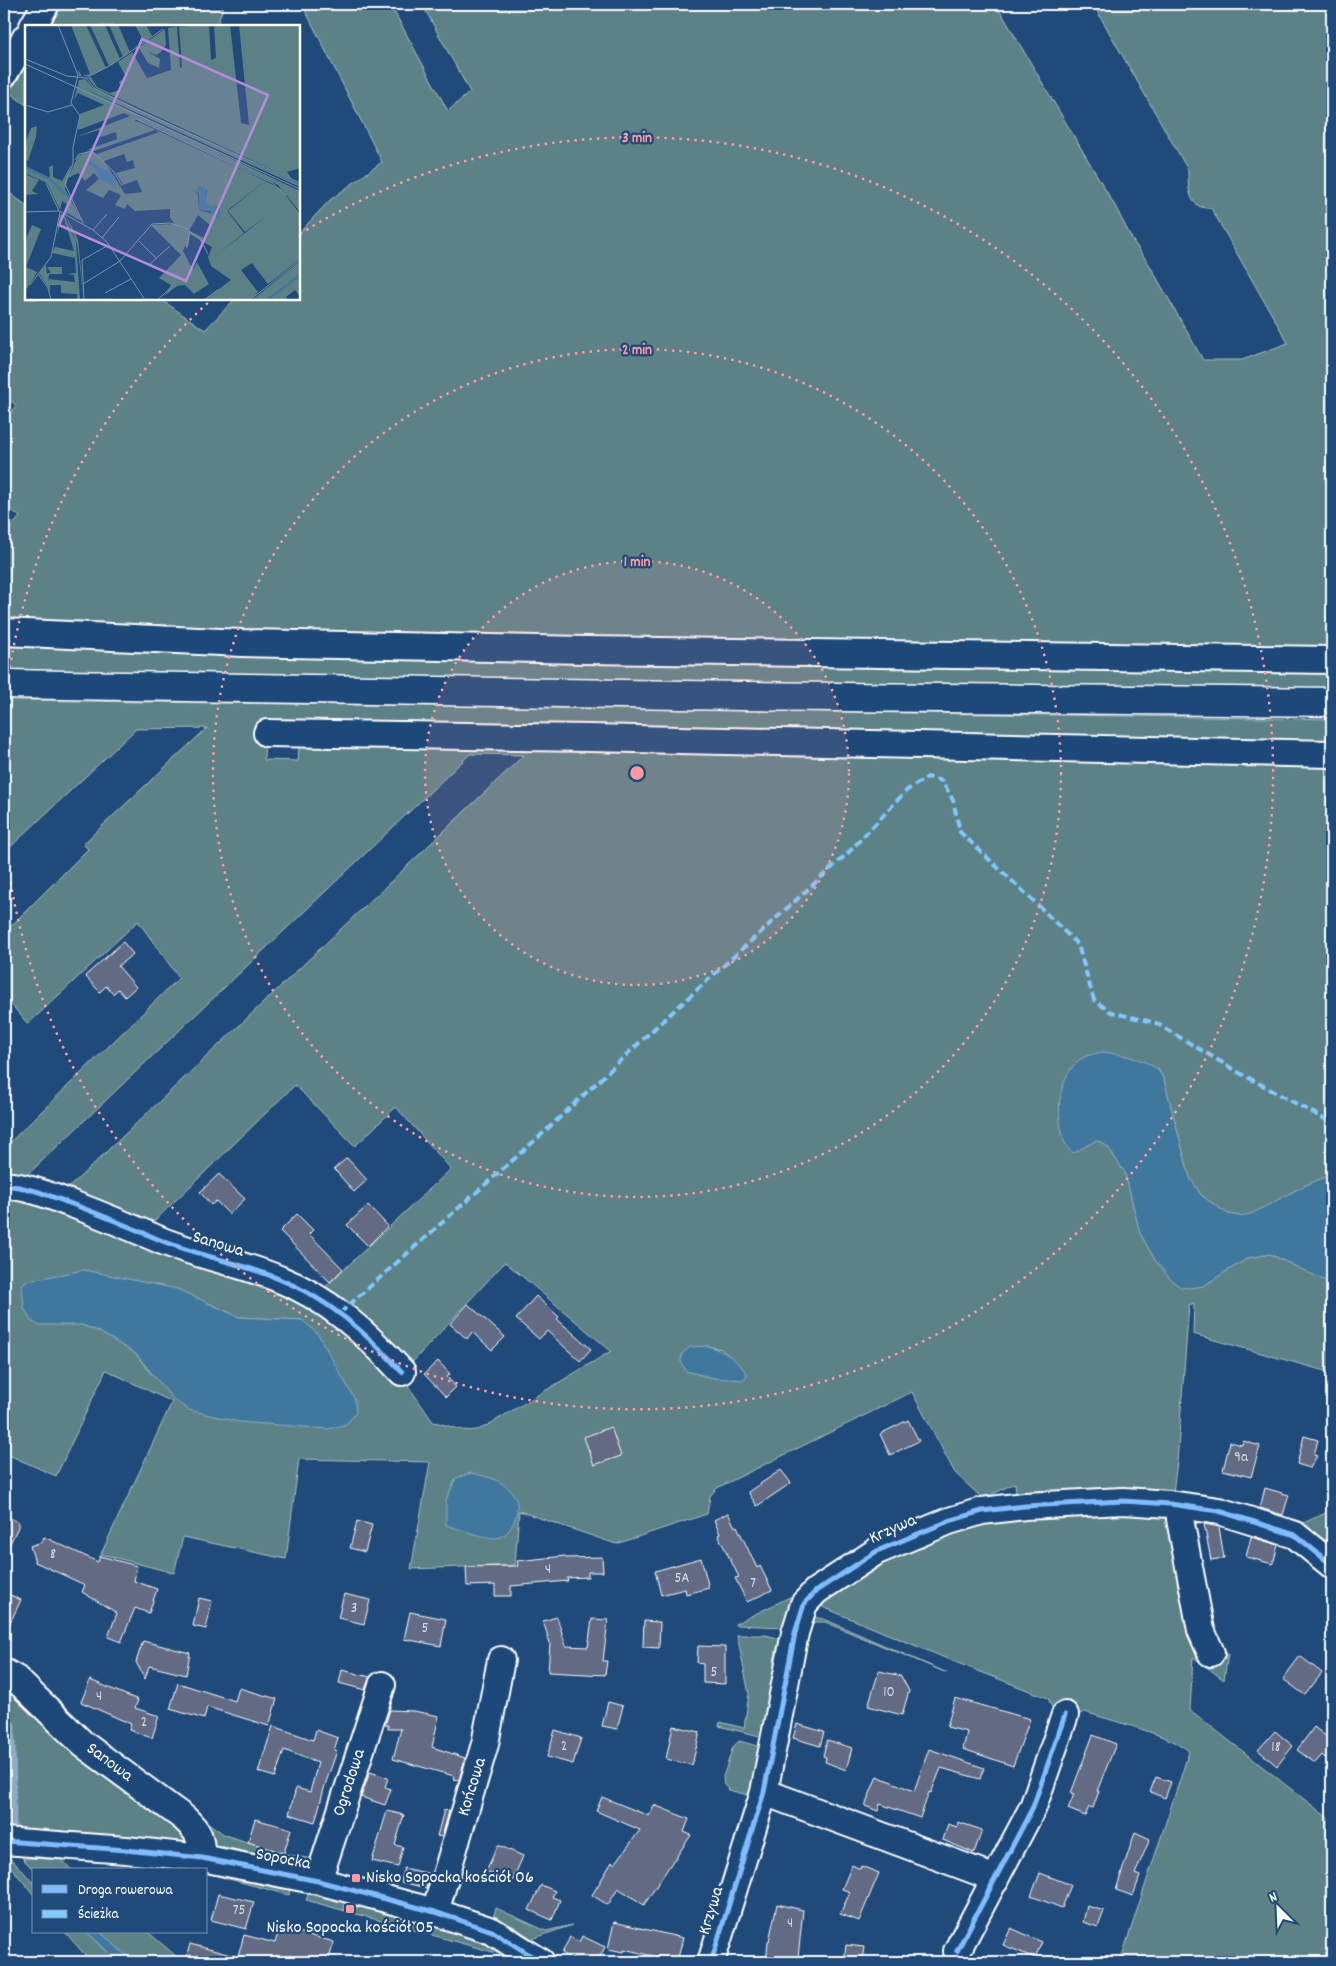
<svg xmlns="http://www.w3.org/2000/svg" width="1336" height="1966" viewBox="0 0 1336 1966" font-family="Dekko,sans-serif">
	<rect width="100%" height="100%" fill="#1f4a7a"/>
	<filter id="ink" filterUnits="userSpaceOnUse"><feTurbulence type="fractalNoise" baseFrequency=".02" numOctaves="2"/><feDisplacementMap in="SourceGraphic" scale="10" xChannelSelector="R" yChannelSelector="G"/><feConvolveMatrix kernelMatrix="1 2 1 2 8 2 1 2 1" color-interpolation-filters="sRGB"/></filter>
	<g filter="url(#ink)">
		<path fill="#5b8187" stroke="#adc0c3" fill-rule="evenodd" d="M53,4H224L217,26H40Z
			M302,4H390L448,111L470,92L422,4H996L1115,206L1133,241L1149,264L1203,360H1242L1288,343L1211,208C1188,210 1188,187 1188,170L1093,4H1332V656L4,627V534L20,517L4,503V422L16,405L4,396V189L26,205V299H160L205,330L235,299H299V233L330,200L382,162Z
			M26,49V105L6,90L4,93V86Z
			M4,637L1332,665V691L4,670Z
			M4,700L1332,719V749L265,728L264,760L298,761L299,747L305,740L1332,758V1174L1304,1186L1251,1215L1239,1216L1228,1214L1202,1196L1190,1178L1164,1080L1158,1069L1103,1052L1084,1057L1078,1150L1095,1141L1101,1142L1108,1147L1125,1173L1140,1233L1155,1260L1203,1286L1248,1258L1270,1254L1332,1284V1373L1193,1334L1194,1303L1189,1305L1177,1462L1172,1500L1017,1501L1015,1483L983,1499L955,1473L912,1392L717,1488L710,1496L707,1514L616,1544L519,1511L515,1565L411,1569L430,1462L299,1459L286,1559L183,1537L174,1573L101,1554L172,1402L106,1370L56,1476L4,1453V1190L274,1281L400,1374L433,1422C448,1424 461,1433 476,1430C482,1429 489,1424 495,1421L611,1351L505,1262L406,1369L320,1292L451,1169L396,1107L355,1146L295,1085L145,1230L61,1195L524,755L470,754L22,1180H4V1148L179,978L138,921L28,1024L4,996V933L88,849L83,844L207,728L136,729L4,853ZM177,1289L239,1317L302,1320L151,1374L136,1354L98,1331L82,1325ZM707,1346L721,1349L743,1368L714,1378L686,1371Z
			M1098,1506H1171L1176,1512L1200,1637L1203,1646L1214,1660L1219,1653L1212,1646L1205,1631L1186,1523L1190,1516L1197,1512L1212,1514L1286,1535L1332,1569V1572L1286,1536L1210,1515L1203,1517L1192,1529L1214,1642L1228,1654L1224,1680L1193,1657L1190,1710L1332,1821V1962H1120L1189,1752C1179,1737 1105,1719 1085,1712L1073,1717L1072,1721L1067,1718L1068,1711L1060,1709L1057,1717L1050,1719L1053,1710L1048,1698L950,1660L813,1603V1600C846,1567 939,1522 985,1513C1022,1507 1061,1507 1098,1506Z
			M1332,1507V1560L1292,1528L1328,1512Z
			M802,1591L785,1627L735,1625V1624Z
			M805,1616L824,1619L947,1673L825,1622H810Z
			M737,1635H765L783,1639L780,1650L776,1649L774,1661H778L764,1737L719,1726L720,1722L744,1728L749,1694Z
			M4,1676L146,1798L191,1843L111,1836L8,1831L4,1810Z
			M739,1741L761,1747L751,1796L729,1790L724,1785L723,1777L733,1747Z
			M171,1796L225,1835L285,1854L312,1859L310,1866L211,1844Z
			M51,1853L191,1869L59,1858L72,1870H34L22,1858L51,1859Z
			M4,1856L10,1858L34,1883V1895L10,1866H4Z
			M209,1866L290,1887L289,1895L206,1873Z
			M313,1888L345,1897L343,1909L355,1912L358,1900L447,1924L505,1951V1962H498L500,1954L306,1900L308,1894Z
			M496,1908L546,1931L572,1925L532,1939L515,1927L493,1918Z
			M65,1932H87L118,1962H91Z
			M100,1932H148L183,1962H134Z"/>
		<path fill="#40779d" stroke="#8cadc4" d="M1103,1052C1118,1054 1147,1059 1158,1070C1160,1072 1162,1077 1164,1080L1190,1178L1202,1196L1228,1214L1239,1216L1251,1214L1304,1186L1332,1174V1284L1270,1254L1248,1258L1203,1286L1190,1288L1180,1287L1170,1279L1155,1260L1140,1233L1125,1173L1108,1147L1101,1142L1095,1141L1074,1153C1066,1149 1064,1142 1062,1134C1057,1110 1058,1083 1075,1064C1083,1055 1093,1054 1103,1052Z
			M84,1270L177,1289L239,1317L302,1320L318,1334L355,1400L356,1413L346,1424L329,1429L239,1422L189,1410L173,1399L136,1354L98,1331L82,1325H38L31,1321L24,1308L22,1285L26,1281Z
			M707,1346C723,1350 738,1360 747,1374L746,1378L744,1380L714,1378L686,1371L681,1362L682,1354L690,1347Z
			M471,1473C488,1477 503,1479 514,1495C523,1507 512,1538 495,1538C484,1538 459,1529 446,1525V1500L456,1478Z
			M87,1932H100L134,1962H119Z"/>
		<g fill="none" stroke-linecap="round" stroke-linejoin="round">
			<path stroke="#8cadc4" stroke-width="5" d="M4,1712L13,1725L14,1834"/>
		</g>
		<path fill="#626a84" stroke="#fff" d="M123,942L133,954L118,966L136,987L125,997L118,989L113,994L106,986L100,992L85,976Z
			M347,1158L367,1180L354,1192L334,1169Z
			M219,1174L245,1199L229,1214L216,1201L211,1205L200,1192Z
			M368,1205L388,1226L368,1246L347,1225Z
			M297,1214L313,1230L309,1234L343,1269L330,1282L280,1231Z
			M536,1296L559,1317L557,1319L591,1349L580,1361L547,1331L539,1339L516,1319Z
			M468,1304L505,1337L492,1350L472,1332L467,1339L450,1324Z
			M438,1361L450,1374L447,1377L456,1387L446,1397L424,1374Z
			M908,1420L919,1441L890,1455L880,1434Z
			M611,1427L621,1456L594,1465L584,1437Z
			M1304,1436L1318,1440L1314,1455L1317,1456L1310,1468L1297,1464Z
			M1243,1441L1260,1446L1251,1477L1223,1470L1230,1442L1242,1445Z
			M781,1470L791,1483L757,1506L748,1492Z
			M1265,1488L1289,1495L1283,1515L1260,1508Z
			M728,1513L735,1527L737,1526L757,1568L760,1566L772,1590L747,1602L735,1578L739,1577L718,1535L720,1534L714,1520Z
			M8,1517L18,1522V1527L4,1556V1525Z
			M357,1521L372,1525L365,1552L350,1548Z
			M1204,1524L1219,1527L1224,1558L1211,1560Z
			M44,1537L98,1562L100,1556L137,1566L134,1581L157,1589L149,1613L135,1608L121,1642L108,1637L117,1613L82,1592L85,1585L35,1562L30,1546L42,1542Z
			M1251,1537L1278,1545L1273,1564L1246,1557Z
			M565,1556L566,1558L602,1557L603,1572H588V1577L567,1578L568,1581L511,1586V1596H495V1585L467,1586L466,1567L518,1566L517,1561Z
			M701,1558L709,1588L686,1594L685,1589L661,1595L655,1571Z
			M4,1592L21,1600L4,1635Z
			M344,1594L370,1600L364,1624L338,1618Z
			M199,1598L212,1601L206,1629L193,1626Z
			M410,1612L446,1619L441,1646L404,1639Z
			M557,1617L566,1646L588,1647L592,1619L608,1620L603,1661H607L605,1675L548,1672L550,1643L543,1621Z
			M644,1621L660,1622L659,1648L643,1647Z
			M143,1641L190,1653L186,1675L149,1666L145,1679L136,1662Z
			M698,1646L725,1647V1684L703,1683V1664L697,1663Z
			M1300,1656L1322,1673L1305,1695L1283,1679Z
			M342,1670L370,1677L365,1690L339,1683Z
			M879,1671L901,1676L909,1691L902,1715L868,1706Z
			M90,1680L138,1700L135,1708L159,1716L152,1738L129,1730L131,1724L81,1702Z
			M178,1683L235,1701L239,1688L277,1699L269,1726L207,1707L204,1719L170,1709Z
			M955,1698L1030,1719L1013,1766L963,1749L967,1732L947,1727Z
			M608,1702L623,1706L617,1729L602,1726Z
			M390,1710L414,1711L439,1716L432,1747L465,1758L459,1780L453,1779L454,1776L393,1759L401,1729H388V1725H385Z
			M797,1724L824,1732L820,1746L793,1738Z
			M273,1726L313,1740L316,1730L338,1738L334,1750L337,1751L325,1785L315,1822L289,1814L296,1788L310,1792L318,1763L284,1750L275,1777L258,1772Z
			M673,1726L700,1732L692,1765L666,1759Z
			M1314,1727L1332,1741V1748L1325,1758L1322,1755L1315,1763L1297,1750Z
			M555,1730L581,1738L573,1764L547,1757Z
			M1275,1731L1293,1746L1277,1766L1258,1750Z
			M1093,1735L1116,1744L1097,1791H1099L1093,1808L1089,1807L1085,1816L1068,1809L1074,1794L1071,1793Z
			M827,1740L852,1748L846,1770L825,1762L826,1757L823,1756Z
			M929,1749L984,1768L980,1779L941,1768L931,1793L929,1792L920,1818L880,1804L878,1811L865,1806L877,1776L914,1791Z
			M370,1772L388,1778L385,1787L391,1789L385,1805L361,1797Z
			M1156,1777L1171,1782L1165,1798L1150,1792Z
			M602,1797L649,1816L654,1805L689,1819L684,1832L691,1835L675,1859H674L644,1905L618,1888L608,1905L592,1895L612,1862L615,1864L640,1830L596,1811Z
			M444,1810L449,1811L442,1837L437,1836Z
			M387,1811L404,1815L395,1845L403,1847L398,1867L372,1861Z
			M255,1819L291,1829L284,1853L248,1842Z
			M958,1822L982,1830L974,1853L943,1840L948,1824L957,1827Z
			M1135,1832L1150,1839L1135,1874L1140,1876L1133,1896L1116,1890Z
			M498,1845L523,1856L512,1882L486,1871Z
			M852,1865L860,1869L861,1866L879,1873L859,1921L840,1914L850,1892L842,1889Z
			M404,1868L431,1874L426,1888L401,1882Z
			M1040,1873L1071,1885L1062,1908L1031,1896Z
			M541,1885L555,1891L552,1897L560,1900L552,1920L529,1910Z
			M218,1894L254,1902L246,1929L211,1920Z
			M777,1904L803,1910L798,1958H788L787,1962H766L768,1941H769Z
			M1087,1906L1104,1911L1098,1927L1083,1922Z
			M614,1922L683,1938L677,1962H651L653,1956L624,1949V1952L608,1949Z
			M280,1927L334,1942L328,1962H185L190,1944L238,1957L244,1935L275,1943Z
			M1011,1928L1042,1942L1035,1958L1003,1945Z
			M582,1936L605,1947L597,1962H579L562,1953L570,1937L579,1942Z
			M846,1945L864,1947L862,1962H844Z"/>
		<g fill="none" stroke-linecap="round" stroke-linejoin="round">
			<g stroke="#fff" stroke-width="30">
				<path id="minor" d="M33,26L46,4
					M4,74L26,37
					M4,632L242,643L585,650L1332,660
					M267,733L590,738L1332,754
					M4,1185C29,1187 45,1194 69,1203C100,1214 130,1227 160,1240C199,1256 241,1263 279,1279C328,1298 367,1334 402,1372
					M1180,1506V1519L1201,1630L1211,1653
					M4,1672L16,1679L83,1744L184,1818C201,1834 200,1837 202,1858
					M764,1792L979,1872L995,1881
					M4,1841L126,1850L202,1858L318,1881L435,1912L492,1931L541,1962
					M318,1881L382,1685
					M435,1912L485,1744L501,1660
					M957,1951L1033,1807L1065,1715
					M711,1962L764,1792L795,1633L804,1604L816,1591L877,1551L949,1521L982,1511L1025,1506L1123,1501L1170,1504L1219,1511L1267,1526L1295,1535L1332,1565"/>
			</g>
			<g stroke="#fff" stroke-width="31">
				<path id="major" d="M4,684L742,696L1332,702"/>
			</g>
			<use href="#minor" stroke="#1f4a7a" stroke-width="26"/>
			<use href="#major" stroke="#1f4a7a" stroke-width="28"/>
			<path stroke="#80caff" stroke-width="4" stroke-dasharray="8 4" stroke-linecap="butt" d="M340,1313L540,1136L656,1027L848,853L907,790L928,777L942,781L953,800L960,832L1041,908L1078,945L1094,1000L1111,1012L1156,1023L1236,1071L1332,1123"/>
			<g stroke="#1f4a7a" stroke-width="8">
				<path id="cycleway" d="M4,1185C29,1187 45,1194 69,1203C100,1214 130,1227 160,1240C199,1256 241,1263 279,1279C328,1298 367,1334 402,1372
					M4,1841L126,1850L202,1858L318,1881L435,1912L492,1931L541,1962
					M957,1951L1033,1807L1065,1715
					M711,1962L764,1792L795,1633L804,1604L816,1591L877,1551L949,1521L982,1511L1025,1506L1123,1501L1170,1504L1219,1511L1267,1526L1295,1535L1332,1565"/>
			</g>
			<use href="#cycleway" stroke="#80bcff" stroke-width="5"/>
		</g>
	</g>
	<circle cx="637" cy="773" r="212" fill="#ff9aa2" fill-opacity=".12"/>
	<g fill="none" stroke="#ff9aa2" stroke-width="2.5" stroke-dasharray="2.5 5">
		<circle cx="637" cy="773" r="212"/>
		<circle cx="637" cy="773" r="424"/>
		<path d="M4 712A636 636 0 0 1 211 300M300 234A636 636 0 1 1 4 834"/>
	</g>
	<g fill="#ff9aa2" stroke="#1f4a7a" stroke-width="2">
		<rect x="351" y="1873" width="10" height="10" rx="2.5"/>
		<rect x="345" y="1904" width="10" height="10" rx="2.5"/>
	</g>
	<g text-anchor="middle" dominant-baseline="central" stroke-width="4.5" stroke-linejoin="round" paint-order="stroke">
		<g font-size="15" fill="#d8dae0">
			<text x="1241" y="1458">9a</text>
			<text x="53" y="1555">8</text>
			<text x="548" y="1570">4</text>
			<text x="682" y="1579">5A</text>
			<text x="753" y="1584">7</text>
			<text x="354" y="1609">3</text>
			<text x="425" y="1629">5</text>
			<text x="714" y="1673">5</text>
			<text x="889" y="1693">10</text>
			<text x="99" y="1697">4</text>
			<text x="144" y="1723">2</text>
			<text x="564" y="1747">2</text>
			<text x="1276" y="1748">18</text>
			<text x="239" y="1911">75</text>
			<text x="790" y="1924">4</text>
		</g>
		<g font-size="18" fill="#fff" stroke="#1f4a7a">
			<text transform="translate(218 1245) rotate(17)">Sanowa</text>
			<text transform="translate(893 1530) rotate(-24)">Krzywa</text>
			<text transform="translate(109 1763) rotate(37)">Sanowa</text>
			<text transform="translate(350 1783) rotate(-72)">Ogrodowa</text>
			<text transform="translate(473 1787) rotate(-73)">Końcowa</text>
			<text transform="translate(283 1860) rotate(11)">Sopocka</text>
			<text transform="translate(712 1911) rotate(-73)">Krzywa</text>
		</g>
		<g font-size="18" fill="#fff" stroke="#1f4a7a" text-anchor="start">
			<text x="366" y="1878">Nisko Sopocka kościół 06</text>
			<text x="350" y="1928" text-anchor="middle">Nisko Sopocka kościół 05</text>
		</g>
	</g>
	<g transform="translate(25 25)">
		<rect width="275" height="275" fill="#1f4a7a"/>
		<path d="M46,0H61L81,43L63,51H54L53,45L57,51L65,49ZM65,0H80L95,34L84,41ZM84,0H93L105,27L98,32ZM110,0H121L127,11L119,17ZM184,0L186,35L191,33L189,0H205L216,98L224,100L214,0H275V143L262,147L267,154L71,63L63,53L66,52L72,62L85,68L97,64L94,57L101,52L93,37L140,4L141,20L136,27L131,30L122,26L135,34L134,43L123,38L114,23L107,27L122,53L146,45L143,3L152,2L155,43L157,42L154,2ZM60,54L68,63L275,159V162L53,61L275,166V187L253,160L111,94L110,96L114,97L224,148L256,164L275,189V234L243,259L227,238L216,245L233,267L225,275H180L206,255L186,241L183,232L187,222L165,209L163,222L162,224L160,221L158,226L168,245L172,237L184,259L169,269L160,260L152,261L139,271L146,260L134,253L156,230L126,200L150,199L145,193V184L110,186L102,179L100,184L90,180L96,170L84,165L78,173L61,165L74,154L69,148L60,156L53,148L43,153L53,131L64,126L72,129L134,107L130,105L69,126L62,125L92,114L91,107L76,112L74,105L51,112L105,91L99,88L53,105L55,89L79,80L53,68L49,75L54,55ZM99,129L102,137L108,135L110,143L91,148L98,160L112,155L117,167L100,169L79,136ZM240,156L203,186L220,207L242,191L190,231L219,208L203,187V185ZM182,165L180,178L184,181H195L194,190L174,185L173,169L170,168ZM173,190L186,201L179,213L164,206ZM12,101L11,112L3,136L0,135V119L6,103ZM47,138L40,164L57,196L40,187L42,179L37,176L35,185L22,158L0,148V143L25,154L24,142L28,140V152L37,156ZM0,149L14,155L7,166L13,169L0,170ZM35,189L39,190L51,217L55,275H26L52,274V269L36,268V260H25V265L14,248L21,240L22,249L24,248H26L22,242H37V249H41H24L23,258V254L50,257L49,250L42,249L51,248L50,233L27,228L30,222L49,226L38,190L32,210ZM41,191L53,214L59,275L52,219ZM7,200L16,204L1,242L12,247L16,241L0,267V216ZM275,236V272L270,265L261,272L263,275H227Z" fill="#5b8187" fill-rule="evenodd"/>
		<path d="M65,136L90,151L91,162L75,155L70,144L64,140ZM174,160L181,164L182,180L195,182L194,193L184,186L174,185V169L170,167Z" fill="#40779d"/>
		<path fill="none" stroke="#40779d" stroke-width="2.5" d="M0,142L25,154L45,173L40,189M242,275L275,250"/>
		<path fill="none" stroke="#7992af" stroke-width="1" d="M33,0L53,50L46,78L55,91L48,122V139L40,159L58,198M0,34L42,51L61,53L86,40L138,4M0,39L275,164M61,53L69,63L113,85L275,158M0,80L23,87L47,80M111,94L247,158L261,170M50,135L54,129L67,126L89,147L97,161M21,158L34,186M0,187L34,186L68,205L82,217L120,275M68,205L82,189M77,213L94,192M114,216L132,234M162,221L165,206M125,239L145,221M13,249L23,263L26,275M58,259L95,236L127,199L146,198L160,203L175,214L183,229M5,260L26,232L35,187M80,268L106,254M59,275L57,235L84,220M132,275L146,263M179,275L194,264M225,275L275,235"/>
		<path fill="#b68bdc" fill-opacity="0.15" stroke="#b68bdc" stroke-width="2.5" d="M117,14L243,70L161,256L34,200Z"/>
		<rect width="275" height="275" fill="none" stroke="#fff" stroke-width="2.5"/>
	</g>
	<circle cx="637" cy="773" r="8" fill="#ff9aa2" stroke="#1f4a7a" stroke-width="2.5"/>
	<g font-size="15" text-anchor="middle" font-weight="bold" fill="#ff9aa2" stroke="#1f4a7a" stroke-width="4.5" stroke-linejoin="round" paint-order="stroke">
		<text x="637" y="142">3 min</text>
		<text x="637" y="354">2 min</text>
		<text x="637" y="566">1 min</text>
	</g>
	<rect width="1336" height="1966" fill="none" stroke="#1f4a7a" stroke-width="20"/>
	<rect x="10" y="10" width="1316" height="1946" fill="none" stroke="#fff" stroke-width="2" filter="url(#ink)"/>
	<rect x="32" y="1868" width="175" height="65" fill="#1f4a7a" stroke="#7992af"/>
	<rect x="42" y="1885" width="25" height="8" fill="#80bcff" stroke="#7992af"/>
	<text x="78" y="1894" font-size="15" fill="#ffffff">Droga rowerowa</text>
	<rect x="42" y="1910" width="25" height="8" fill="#80caff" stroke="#7992af"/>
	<text x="78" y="1918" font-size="15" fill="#ffffff">Ścieżka</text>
	<g transform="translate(1278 1908) rotate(336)" stroke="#1f4a7a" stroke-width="4" paint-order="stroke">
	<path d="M0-4L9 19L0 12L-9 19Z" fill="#ffffff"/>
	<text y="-8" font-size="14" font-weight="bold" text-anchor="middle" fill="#ffffff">N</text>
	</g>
</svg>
